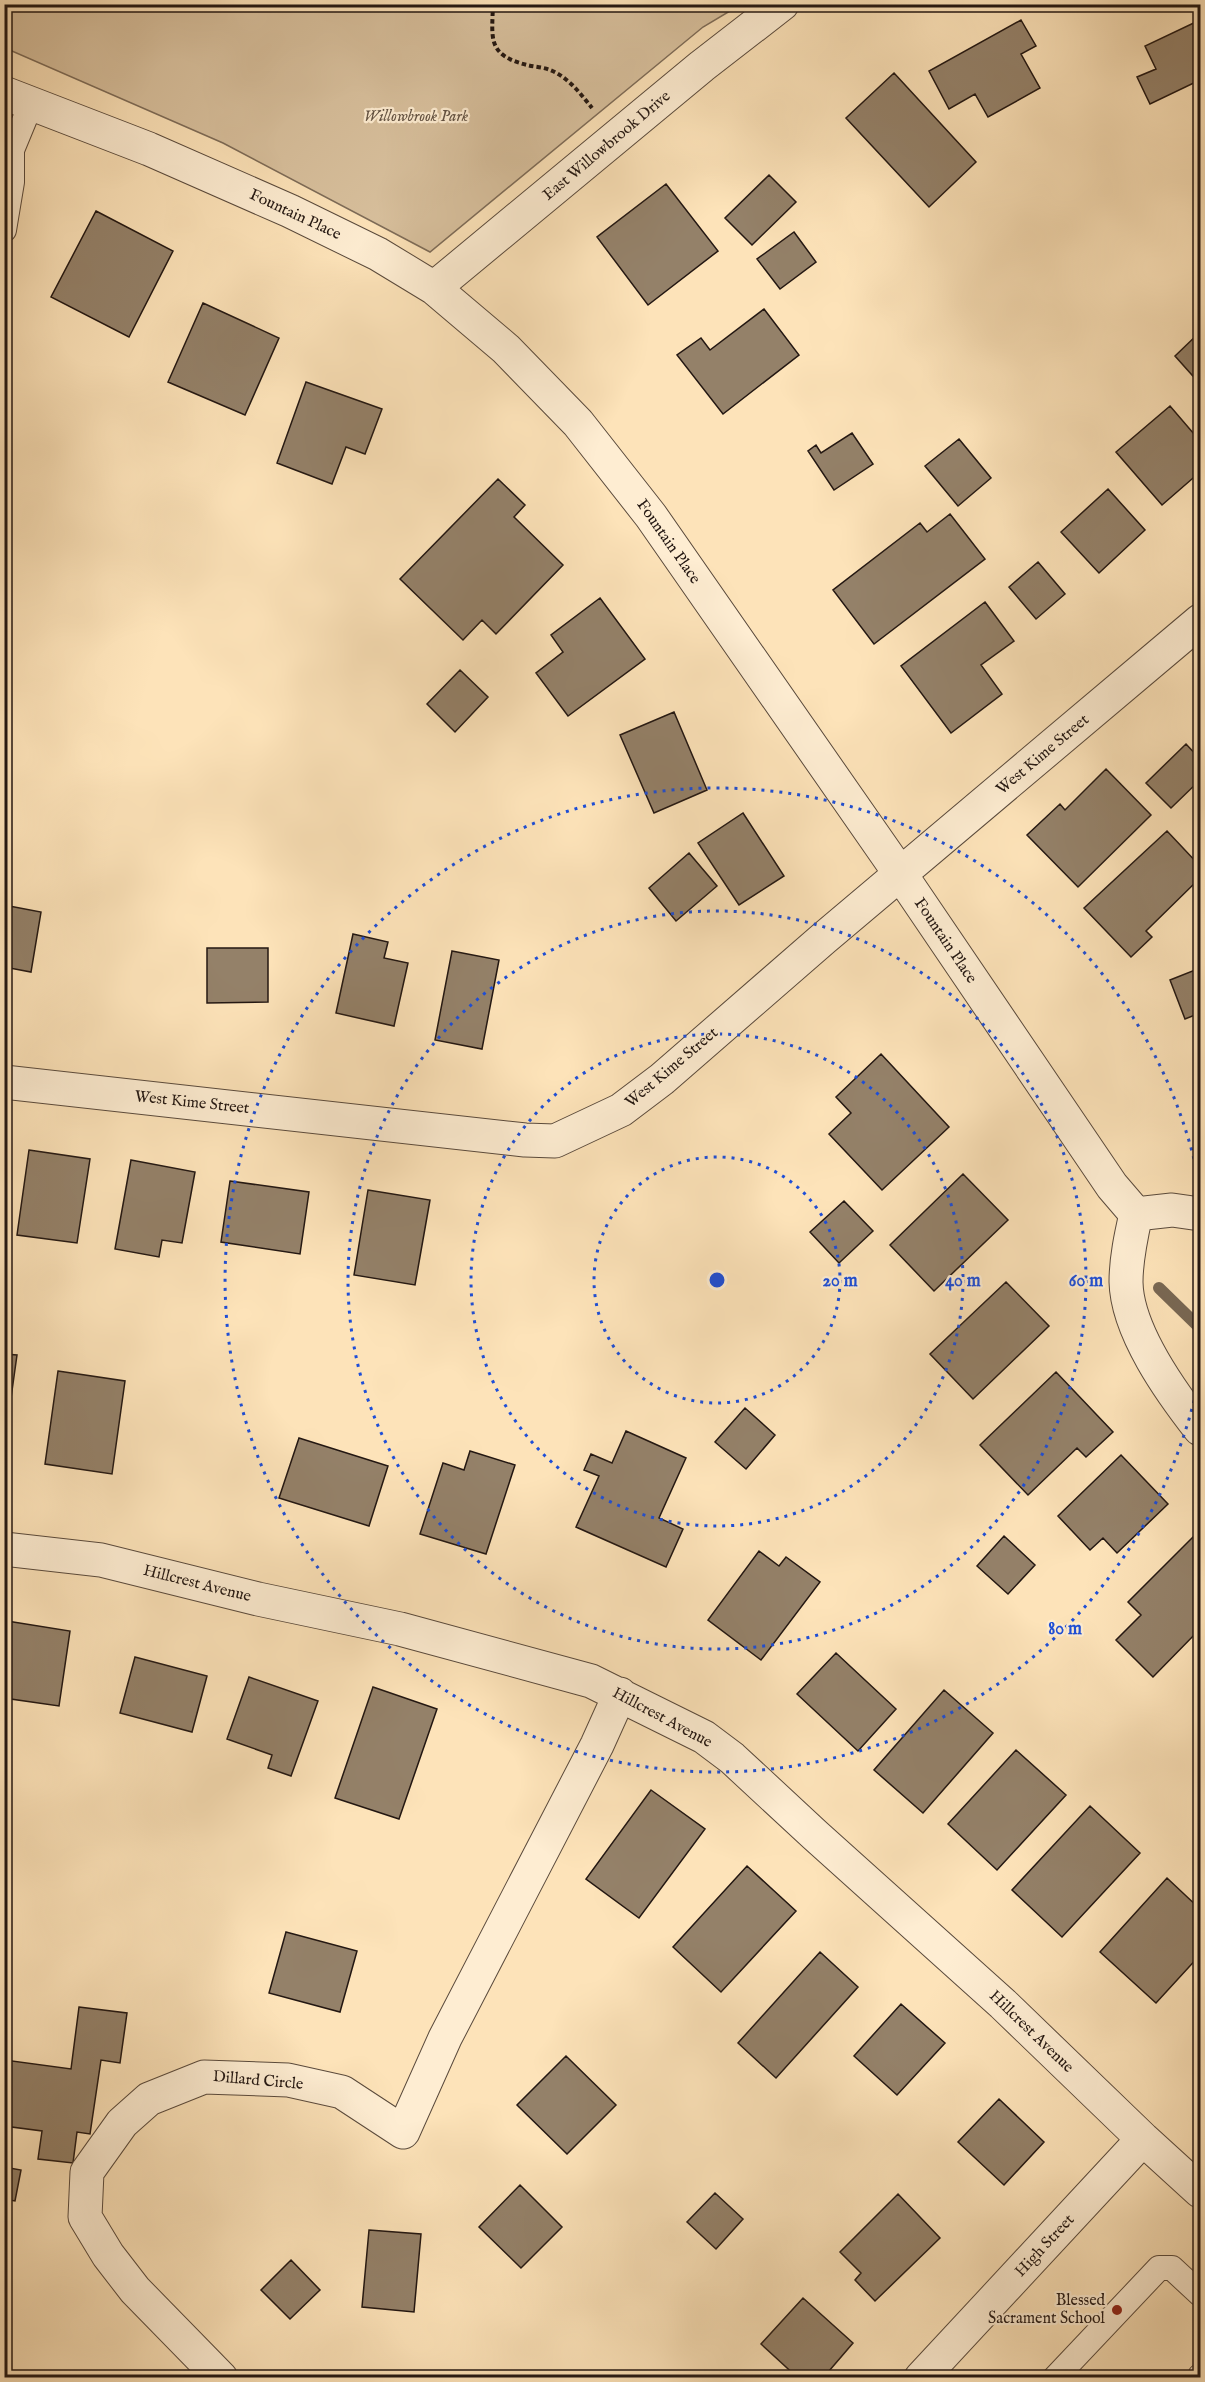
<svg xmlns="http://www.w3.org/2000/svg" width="1205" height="2382" viewBox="0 0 1205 2382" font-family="'IM FELL English',serif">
	<rect width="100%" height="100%" fill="#fde3b9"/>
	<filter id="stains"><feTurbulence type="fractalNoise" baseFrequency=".00333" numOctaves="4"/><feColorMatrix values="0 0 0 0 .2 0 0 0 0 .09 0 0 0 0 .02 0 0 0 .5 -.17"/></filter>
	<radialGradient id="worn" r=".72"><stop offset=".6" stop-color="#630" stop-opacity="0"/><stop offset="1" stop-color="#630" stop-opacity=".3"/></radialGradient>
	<path fill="#d8c09d" stroke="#7e6c58" stroke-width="1.5" d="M5,4H740V5L703,27L430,252L223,143L5,48Z"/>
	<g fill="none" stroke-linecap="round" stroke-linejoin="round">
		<path stroke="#796854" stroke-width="12" d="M1159,1288L1200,1328"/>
	</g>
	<path fill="#948169" stroke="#231712" stroke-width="1.5" d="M1021,20L1036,46L1021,54L1040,88L988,117L975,94L949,109L929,71Z
		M1200,20V80L1150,104L1137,77L1156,69L1145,46Z
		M894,73L976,162L929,207L846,118Z
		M769,175L796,202L752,245L725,218Z
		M666,184L718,251L648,305L597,237Z
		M96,211L173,251L129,337L51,297Z
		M794,232L816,262L780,289L757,259Z
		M203,303L279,338L245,415L168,382Z
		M764,309L799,355L723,414L677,355L701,338L710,350Z
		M1200,332V384L1175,356Z
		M306,382L382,409L365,454L346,447L332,484L277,463Z
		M1170,406L1200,441V472L1162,505L1116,452Z
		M852,433L873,464L834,490L808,451L816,445L821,453Z
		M959,439L991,478L958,506L925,466Z
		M498,479L525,505L514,517L563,565L496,634L482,620L463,640L400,579Z
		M1108,489L1145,530L1099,573L1061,532Z
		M950,514L985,559L874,644L833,590L920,523L927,532Z
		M1038,562L1065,594L1036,619L1009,587Z
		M600,598L645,659L568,716L536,673L563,652L551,635Z
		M985,602L1014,641L981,665L1002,694L951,733L901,666Z
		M460,670L488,697L455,732L427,704Z
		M674,712L707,790L654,813L620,735Z
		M1186,744L1200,759V780L1171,808L1146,783Z
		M1106,769L1151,815L1078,887L1027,835L1060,804L1065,810Z
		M743,813L784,876L739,905L698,843Z
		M1167,831L1200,866V878L1146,931L1152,937L1131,957L1084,908Z
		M689,853L717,886L676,921L649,888Z
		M4,905L41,912L31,972L4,967Z
		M353,934L388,942L384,958L408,963L394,1026L336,1013Z
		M207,948H268V1002L207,1003Z
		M452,951L499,960L482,1049L435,1040Z
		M1200,968V1013L1185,1019L1170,980Z
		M881,1054L949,1127L882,1190L829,1134L851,1113L836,1097Z
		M29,1150L90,1159L77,1243L17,1235Z
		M131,1160L195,1172L182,1243L162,1240L159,1257L115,1249Z
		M963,1174L1008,1220L934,1291L890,1245Z
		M230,1181L309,1192L300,1254L221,1242Z
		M368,1190L430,1200L415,1285L354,1275Z
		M844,1201L873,1231L839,1263L810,1232Z
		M1006,1282L1049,1326L973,1399L930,1354Z
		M4,1354L17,1355L4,1448Z
		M58,1371L125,1381L112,1474L45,1464Z
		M1056,1372L1113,1432L1086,1457L1077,1448L1028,1495L980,1445Z
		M745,1408L775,1435L746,1469L715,1442Z
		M626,1431L686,1458L659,1518L683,1529L666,1567L576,1527L599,1476L584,1470L591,1454L612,1463Z
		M299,1438L388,1466L369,1526L279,1498Z
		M470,1451L515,1465L486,1554L420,1534L443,1463L464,1470Z
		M1121,1455L1168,1504L1117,1553L1103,1538L1090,1550L1058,1516Z
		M1196,1534L1200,1538V1629L1153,1677L1116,1640L1141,1615L1128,1602Z
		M1004,1536L1035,1565L1008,1594L977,1566Z
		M759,1551L779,1566L786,1557L820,1582L761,1660L708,1620Z
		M7,1621L70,1631L59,1706L4,1698V1635Z
		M836,1653L896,1709L858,1751L797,1694Z
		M135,1657L207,1676L192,1732L120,1713Z
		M249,1677L318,1701L291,1776L268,1768L272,1755L227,1739Z
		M373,1687L437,1709L399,1819L335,1798Z
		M944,1690L993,1733L923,1813L874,1770Z
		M1016,1750L1066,1795L997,1870L948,1824Z
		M651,1790L705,1829L639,1918L586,1879Z
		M1090,1806L1140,1853L1062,1937L1012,1890Z
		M747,1866L796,1911L721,1992L673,1947Z
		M1167,1878L1200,1909V1955L1156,2003L1100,1952Z
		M286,1932L357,1951L340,2012L269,1993Z
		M820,1952L858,1987L776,2078L738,2043Z
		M901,2004L945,2043L897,2095L854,2056Z
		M79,2007L127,2013L120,2063L101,2060L90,2134L77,2132L73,2163L38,2159L42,2131L4,2126L5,2060L71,2069Z
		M566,2056L616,2105L567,2154L517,2105Z
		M999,2099L1044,2142L1004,2185L958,2142Z
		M4,2167L21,2170L15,2201L4,2199Z
		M520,2185L562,2227L521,2268L479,2227Z
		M715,2193L743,2219L716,2249L687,2222Z
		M898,2194L940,2238L875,2301L855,2280L861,2273L840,2252Z
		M369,2230L421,2234L414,2312L362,2307Z
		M291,2260L320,2290L290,2319L261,2290Z
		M803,2298L853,2343L823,2378H798L761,2344Z"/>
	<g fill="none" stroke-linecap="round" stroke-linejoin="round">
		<g stroke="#5a4a3c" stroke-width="26">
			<path id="lane" d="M4,230L12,182V150L31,104
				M1055,2378L1159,2268H1172L1200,2294
				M1199,2378L1200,2376"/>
		</g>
		<g stroke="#5a4a3c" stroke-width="35">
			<path id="street" d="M4,93L149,149L290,211L378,254L434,288L506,349L578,423L651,516L901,875L1112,1186L1136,1214
				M434,288L702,66L782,4
				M4,1082L525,1140L555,1141L621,1110L662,1079L823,939L1200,621
				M1136,1214C1131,1236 1126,1259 1126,1282C1127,1331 1171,1392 1200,1429
				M1136,1214L1172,1210L1200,1214
				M4,1549L101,1560L258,1599L400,1629L591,1681L704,1737L732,1758L815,1835L1003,2004L1143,2139L1200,2191
				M221,2378L135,2290L108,2255L85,2217L87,2172L122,2123L149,2099L204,2077L288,2080L342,2092L403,2132L445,2038L597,1745L620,1694
				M921,2378L1143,2139"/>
		</g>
		<path stroke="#231712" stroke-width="4" stroke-dasharray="4.5 3" stroke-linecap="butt" d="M493,4C492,39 487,55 527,65C534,67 543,67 550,70C568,77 580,93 592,108"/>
		<use href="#lane" stroke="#feedd2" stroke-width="24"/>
		<use href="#street" stroke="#feedd2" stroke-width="33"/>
	</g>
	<g fill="none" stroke="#1d4ed8" stroke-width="3" stroke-dasharray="3 6">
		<circle cx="717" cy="1280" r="123"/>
		<circle cx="717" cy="1280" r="246"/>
		<circle cx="717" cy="1280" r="369"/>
		<path d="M1200 1374A492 492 0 1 1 1200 1186"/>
	</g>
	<circle fill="#8f2418" stroke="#feedd2" stroke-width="2" cx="1117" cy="2310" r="6"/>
	<g text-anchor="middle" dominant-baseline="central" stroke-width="4.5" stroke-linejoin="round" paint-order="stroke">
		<g font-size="16" font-style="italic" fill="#625243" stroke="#feedd2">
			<text x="416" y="117">Willowbrook Park</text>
		</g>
		<g font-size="16" fill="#231712" stroke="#feedd2">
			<text transform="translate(607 146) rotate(-40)">East Willowbrook Drive</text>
			<text transform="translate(295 215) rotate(25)">Fountain Place</text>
			<text transform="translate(668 542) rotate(55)">Fountain Place</text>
			<text transform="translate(1043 755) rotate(-40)">West Kime Street</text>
			<text transform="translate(945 941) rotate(56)">Fountain Place</text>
			<text transform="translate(672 1068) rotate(-40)">West Kime Street</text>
			<text transform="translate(192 1103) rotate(6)">West Kime Street</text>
			<text transform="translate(197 1584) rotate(14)">Hillcrest Avenue</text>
			<text transform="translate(662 1718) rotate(28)">Hillcrest Avenue</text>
			<text transform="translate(1031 2032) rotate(44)">Hillcrest Avenue</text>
			<text transform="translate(258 2081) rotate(5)">Dillard Circle</text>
			<text transform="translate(1045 2246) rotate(-47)">High Street</text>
		</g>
		<g font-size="16" fill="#231712" stroke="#feedd2" text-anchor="end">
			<text x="1105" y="2301">Blessed<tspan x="1105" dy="18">Sacrament School</tspan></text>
		</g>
	</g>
	<circle cx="717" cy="1280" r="9" fill="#1d4ed8" stroke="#feedd2" stroke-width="3"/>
	<g font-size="18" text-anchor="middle" font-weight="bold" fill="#1d4ed8" stroke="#feedd2" stroke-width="4.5" stroke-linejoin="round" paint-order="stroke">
		<text x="840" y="1286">20 m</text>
		<text x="963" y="1286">40 m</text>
		<text x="1086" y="1286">60 m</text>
		<text x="1065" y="1634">80 m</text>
	</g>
	<rect width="1205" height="2382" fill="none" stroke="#fde3b9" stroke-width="24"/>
	<rect x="6" y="6" width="1193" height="2370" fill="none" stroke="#231712" stroke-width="3"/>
	<rect x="12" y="12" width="1181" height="2358" fill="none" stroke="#231712" stroke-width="1.5"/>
	<rect width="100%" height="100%" filter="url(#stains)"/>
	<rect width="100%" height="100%" fill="url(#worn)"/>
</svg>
